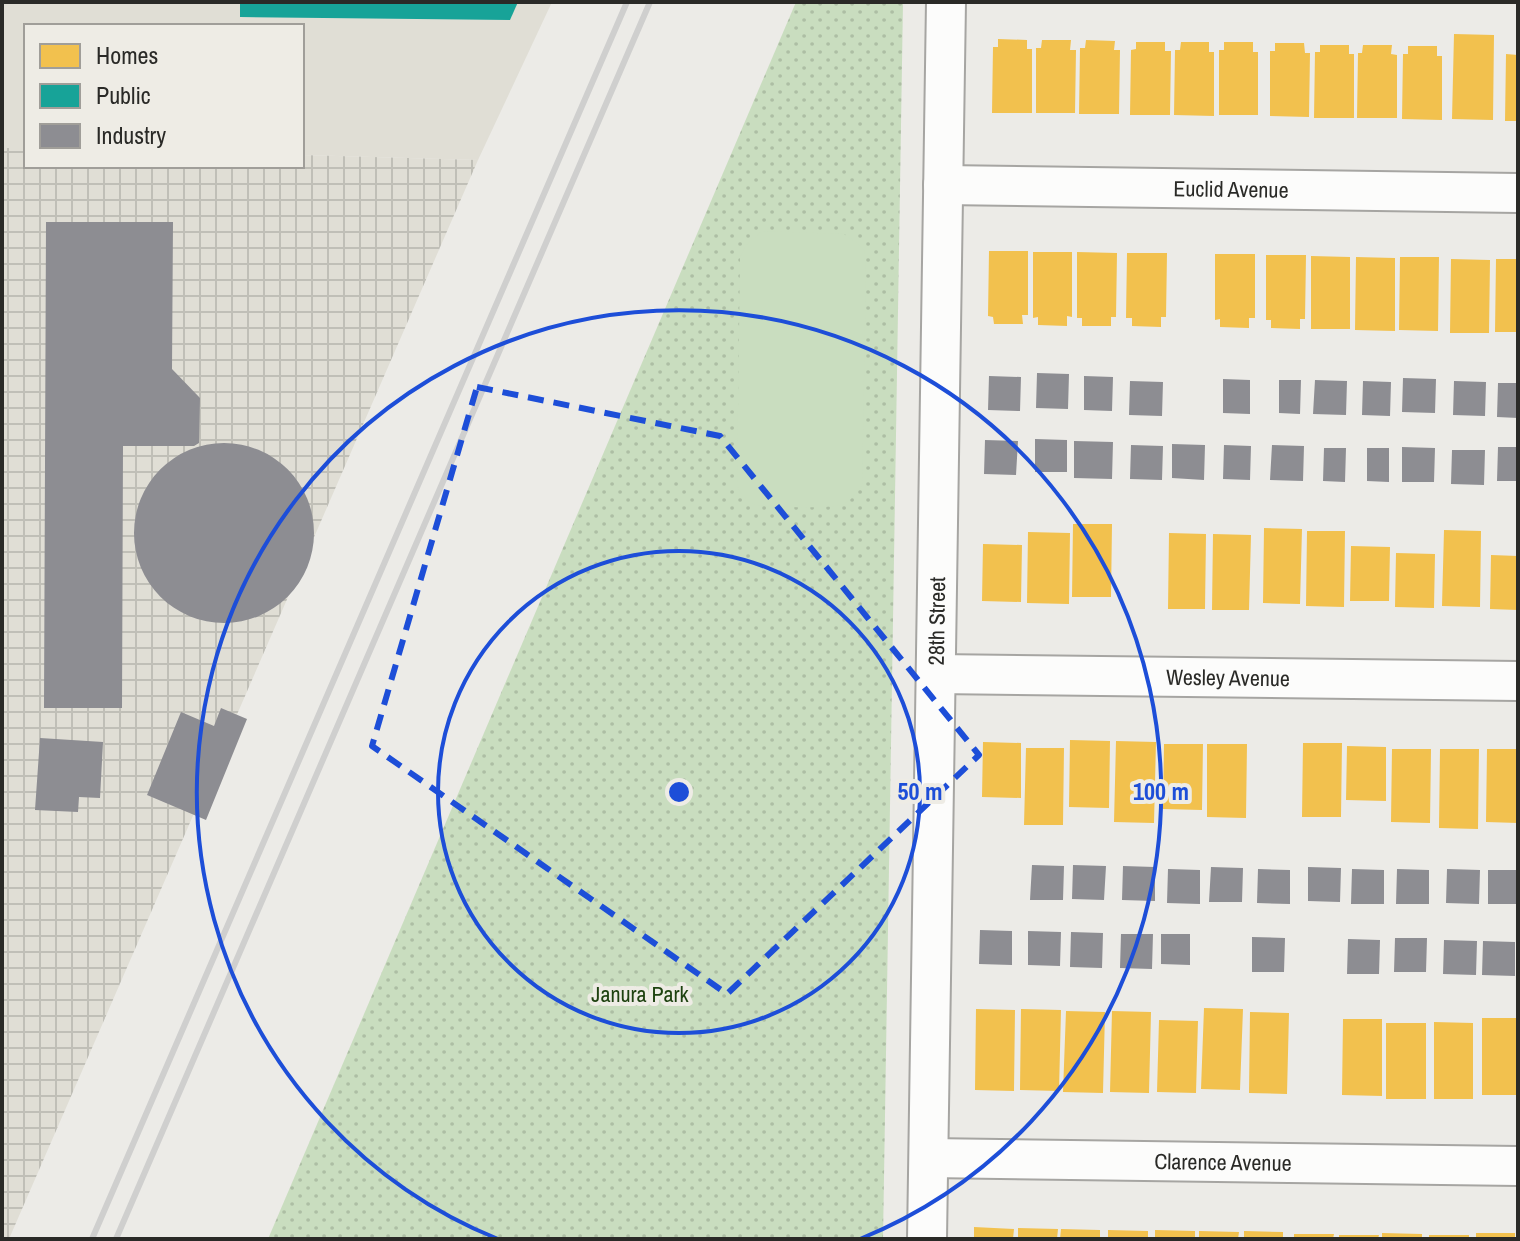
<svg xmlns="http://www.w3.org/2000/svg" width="1520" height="1241" viewBox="0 0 1520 1241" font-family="'Archivo Narrow',sans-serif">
	<defs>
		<pattern id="industrial-grid" width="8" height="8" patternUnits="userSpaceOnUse" patternTransform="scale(2)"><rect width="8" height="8" fill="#e0ded5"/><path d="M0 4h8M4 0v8" fill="none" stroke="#c0bfb7"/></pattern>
		<pattern id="park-dots" width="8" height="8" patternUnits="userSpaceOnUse" patternTransform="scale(2)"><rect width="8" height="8" fill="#c9ddbf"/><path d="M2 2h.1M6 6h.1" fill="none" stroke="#adbea4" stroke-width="1.8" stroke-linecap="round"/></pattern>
	</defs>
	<rect width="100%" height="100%" fill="#ecebe7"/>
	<path fill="#e0ded5" d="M2,2H552L478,160L302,155V26H26V148H2Z"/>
	<path fill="url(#industrial-grid)" d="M2,148H26V166H302V155L478,160L9,1239H2Z"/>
	<path fill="url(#park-dots)" d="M796,2H903L883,1239H268Z"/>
	<path fill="#c9ddbf" d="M762,231L844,234L857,243L864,250L866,269L862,485C857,492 852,499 844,504C835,509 765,508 754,504C745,500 742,494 737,486L740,258L745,246Z"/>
	<path fill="#f2c14e" d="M1454,34L1494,35L1493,120L1452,119Z
		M998,39L1027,40V49H1032V113H992L993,47H998Z
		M1042,40H1071L1070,50H1076L1075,113H1036V48H1041Z
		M1086,40L1115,41L1114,50H1120L1119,114H1079L1080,48H1085Z
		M1136,42H1165V51H1171L1170,115H1130L1131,50L1136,49Z
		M1181,42H1209V52H1214V116L1174,115L1175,50H1180Z
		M1224,42H1253V52H1258V115H1219V50H1224Z
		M1275,43H1304L1305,53H1310L1309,117L1270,116V51H1275Z
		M1320,45H1349V54H1354V118H1314L1315,52H1320Z
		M1363,45H1392L1391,54L1397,55V118H1357L1358,53H1362Z
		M1408,46H1437V56H1442V120L1402,119L1403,54H1408Z
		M1506,54L1518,55V121H1505Z
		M989,251H1028V315H1022L1023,324H994L993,317L988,316Z
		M1033,252H1072V317L1067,316V326L1038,325V317L1033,318Z
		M1077,252L1117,253L1116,317H1111V326H1082V318H1077Z
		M1127,253H1167L1166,317H1161V327L1132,326V318H1126Z
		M1215,254H1255V318H1249V328L1220,327V319L1215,320Z
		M1266,255H1306L1305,319H1300V329L1271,328V320H1266Z
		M1311,256L1350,257V329H1311Z
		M1356,257L1395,258V331L1355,330Z
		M1400,257H1439L1438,331L1399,330Z
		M1451,259L1490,260L1489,333H1450Z
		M1496,259H1518V332H1495Z
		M1073,524H1112L1111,597H1072Z
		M1264,528L1302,529L1300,604L1263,603Z
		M1444,530L1481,531L1480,607L1442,606Z
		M1307,531H1345L1344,607L1306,606Z
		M1028,532L1070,533L1069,604L1027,603Z
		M1169,533L1206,534L1205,609H1168Z
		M1213,534L1251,535L1249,610H1212Z
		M983,544L1022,545L1021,602L982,601Z
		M1351,546L1390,547L1389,601H1350Z
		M1396,553L1435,554L1434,608L1395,607Z
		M1491,555L1518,556V610L1490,609Z
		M1070,740L1110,741L1109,808L1069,807Z
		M1116,741L1156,742L1154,823L1114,822Z
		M983,742L1021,743V798L982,797Z
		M1303,743H1342L1341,817H1302Z
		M1164,744H1203L1202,810L1163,809Z
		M1207,744H1247L1246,818L1207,817Z
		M1347,746L1386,747V801L1346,800Z
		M1026,748H1064L1063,825H1024Z
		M1392,749H1431L1430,823L1391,822Z
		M1440,749H1479L1478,829L1439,828Z
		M1487,749H1518V823L1486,822Z
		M1204,1008L1243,1009L1240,1090L1201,1089Z
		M976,1009L1015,1010L1014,1091L975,1090Z
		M1021,1009L1061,1010L1059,1091L1020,1090Z
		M1066,1011L1105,1012L1103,1093L1063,1092Z
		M1112,1011L1151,1012L1149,1093L1110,1092Z
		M1250,1012L1289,1013L1287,1094L1249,1093Z
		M1482,1018H1518V1095H1482Z
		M1343,1019H1382V1096L1342,1095Z
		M1159,1020L1198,1021L1196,1093L1157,1092Z
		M1434,1022L1473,1023V1099H1434Z
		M1386,1023H1426V1099H1386Z
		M974,1227L1014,1229L1013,1239H974Z
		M1018,1228L1058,1229L1057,1239H1018Z
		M1061,1229L1100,1230V1239H1060Z
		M1108,1230L1148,1231V1239H1108Z
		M1155,1230L1195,1231V1239H1155Z
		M1199,1231L1239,1232L1238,1239H1199Z
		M1244,1231L1283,1232V1239H1244Z
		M1382,1233L1422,1234V1239H1382Z
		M1476,1233H1515V1239H1476Z
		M1294,1234H1334L1333,1239H1294Z
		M1339,1235H1379L1378,1239H1339Z
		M1429,1235H1469V1239H1429Z"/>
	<path fill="#17a398" d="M240,2H518L510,20L240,17Z"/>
	<path fill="#8d8d92" d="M46,222H173L172,369L200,398L199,443L194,446H123L122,708H44Z
		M1037,373L1069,374L1068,409L1036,408Z
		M989,376L1021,377L1020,411L988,410Z
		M1084,376L1113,377L1112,411L1084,410Z
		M1403,378L1436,379L1435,413L1402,412Z
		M1223,379L1250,380V414L1223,413Z
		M1279,380H1301L1300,414L1279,413Z
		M1315,380L1347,381L1346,415L1313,414Z
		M1130,381L1163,382L1162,416L1129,415Z
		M1363,381L1391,382L1390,416L1362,415Z
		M1454,381L1486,382L1485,416L1453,415Z
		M1498,383H1518V418L1497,417Z
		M1035,439L1067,440V472H1035Z
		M985,440L1018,441L1016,475L984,474Z
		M1074,441L1113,442L1112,479L1074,478Z
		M134 533a90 90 0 1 1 180 0a90 90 0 1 1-180 0Z
		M1172,444L1205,445L1204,480L1172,478Z
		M1131,445L1163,446L1162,480L1130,479Z
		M1224,445L1251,446L1250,480L1223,479Z
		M1272,445L1304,446L1303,481L1270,480Z
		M1402,447L1435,448L1434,482H1402Z
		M1498,447H1518V481H1497Z
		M1324,448H1346L1345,482L1323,481Z
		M1367,448H1389V482L1367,481Z
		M1452,450H1485L1484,485L1451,484Z
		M221,708L247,719L206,820L147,795L181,712L214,726Z
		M40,738L103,742L100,798L79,797L78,812L35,810Z
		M1032,865L1064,866L1063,900H1030Z
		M1073,865L1106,866L1104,900L1072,899Z
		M1123,866L1155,867V901L1122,900Z
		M1211,867L1243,868L1242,902H1209Z
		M1308,867L1341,868L1340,902L1308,901Z
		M1168,869L1200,870V904L1167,903Z
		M1258,869L1290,870V904L1257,903Z
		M1352,869L1384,870V904H1351Z
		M1397,869L1429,870V904H1396Z
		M1447,869L1480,870L1479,904L1446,903Z
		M1488,870H1518V904H1488Z
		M980,930L1012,931V965L979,964Z
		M1028,931L1061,932L1060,966L1028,965Z
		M1071,932L1103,933L1102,968L1070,967Z
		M1121,934H1153L1152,969L1120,968Z
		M1161,934H1190V965L1161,964Z
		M1252,937L1285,938L1284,972H1252Z
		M1395,938H1427L1426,972H1394Z
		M1348,939L1380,940L1379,974H1347Z
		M1444,940L1477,941L1476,975L1443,974Z
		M1483,941L1515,942V976L1482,975Z"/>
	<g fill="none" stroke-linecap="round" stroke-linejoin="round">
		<g stroke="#a6a5a2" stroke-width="42">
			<g id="street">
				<path id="s1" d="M943,185L1518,193"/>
				<path id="s2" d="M936,674L1518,681"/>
				<path id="s3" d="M929,1158L1518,1166"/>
				<path id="s4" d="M927,1239L946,2"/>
			</g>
		</g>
		<use href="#street" stroke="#fcfcfb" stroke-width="38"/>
		<path stroke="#cfcfce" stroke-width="6" d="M92,1239L627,2
			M116,1239L650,2"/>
	</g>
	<path fill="none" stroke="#1d4ed8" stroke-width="6" stroke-dasharray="16 10" stroke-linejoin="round" d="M477,387L720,436L979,755L727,994L372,746Z"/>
	<g fill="none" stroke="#1d4ed8" stroke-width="4">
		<circle cx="679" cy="792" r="241"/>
		<path d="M498 1239A482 482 0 1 1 860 1239"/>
	</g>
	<g text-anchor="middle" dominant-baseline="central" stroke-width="8" stroke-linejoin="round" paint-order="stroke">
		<g font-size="22" fill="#2a2a27" stroke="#eeece5">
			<text stroke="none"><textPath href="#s1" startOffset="288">Euclid Avenue</textPath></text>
			<text stroke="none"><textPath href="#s4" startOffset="618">28th Street</textPath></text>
			<text stroke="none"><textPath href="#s2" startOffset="292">Wesley Avenue</textPath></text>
			<text stroke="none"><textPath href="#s3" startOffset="294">Clarence Avenue</textPath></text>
		</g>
		<g font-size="22" fill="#1e4210" stroke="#eeece5">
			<text x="640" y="994">Janura Park</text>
		</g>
	</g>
	<circle cx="679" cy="792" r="12" fill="#1d4ed8" stroke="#eeece5" stroke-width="4"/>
	<g font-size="24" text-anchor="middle" font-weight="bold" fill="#1d4ed8" stroke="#eeece5" stroke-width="8" stroke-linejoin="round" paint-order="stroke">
		<text x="920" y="800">50 m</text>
		<text x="1161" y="800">100 m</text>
	</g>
	<rect width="1520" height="1241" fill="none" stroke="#2a2a27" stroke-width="8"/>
	<rect x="24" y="24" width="280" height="144" fill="#eeece5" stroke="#a09e99" stroke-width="2"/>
	<rect x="40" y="44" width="40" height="24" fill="#f2c14e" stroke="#a09e99" stroke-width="2"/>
	<text x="96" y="64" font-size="24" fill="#2a2a27">Homes</text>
	<rect x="40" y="84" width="40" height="24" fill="#17a398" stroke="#a09e99" stroke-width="2"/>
	<text x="96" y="104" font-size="24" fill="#2a2a27">Public</text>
	<rect x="40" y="124" width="40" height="24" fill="#8d8d92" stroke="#a09e99" stroke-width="2"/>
	<text x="96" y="144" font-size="24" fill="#2a2a27">Industry</text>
</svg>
